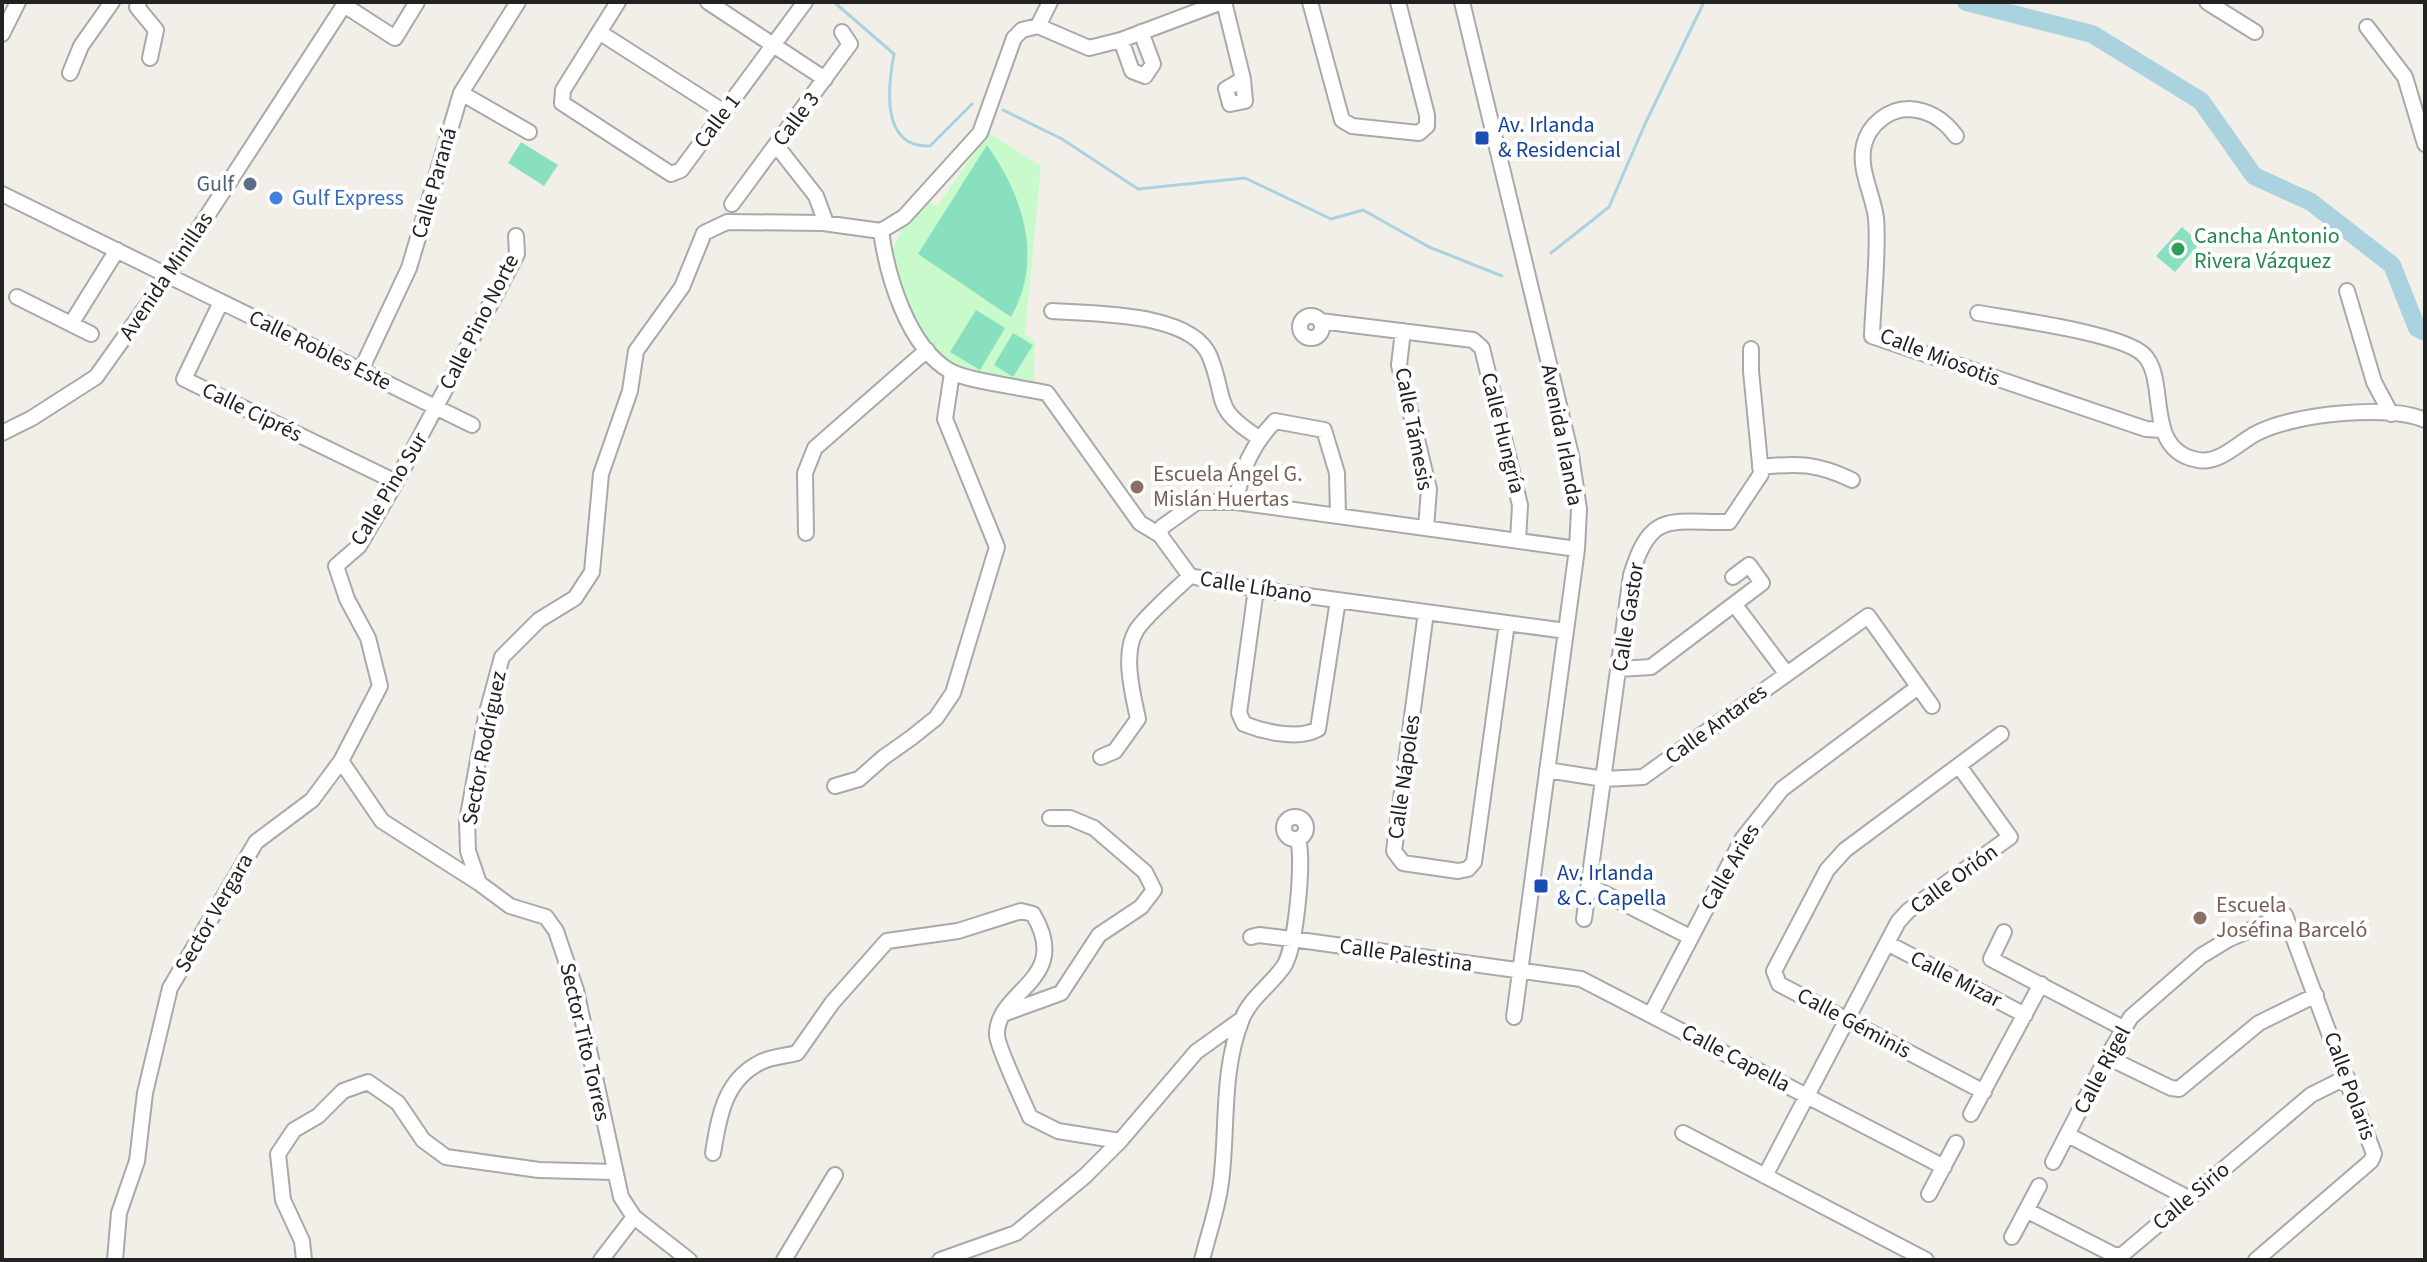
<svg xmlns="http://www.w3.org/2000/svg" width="2427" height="1262" viewBox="0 0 2427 1262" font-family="'Source Sans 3',sans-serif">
	<rect width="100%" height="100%" fill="#f2efe9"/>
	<path fill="#c8facc" d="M989,133L1041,166L1025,334L1035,341L1034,385L955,365L935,350L908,314L891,255L902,228L926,199L937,206Z"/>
	<path fill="#88e0be" d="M521,142L558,165L544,186L508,163Z
		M987,145C1023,196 1044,258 1011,317L918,254Z
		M2182,227L2200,243L2175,272L2156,256Z
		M976,310L1005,328L980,370L950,352Z
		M1013,333L1033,345L1013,377L994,365Z"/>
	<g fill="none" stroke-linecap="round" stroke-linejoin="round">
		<path stroke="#aad3df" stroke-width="3" d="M834,2L894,54C888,86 880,148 930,146L972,104
			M1003,110L1062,139L1138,189L1245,178L1331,219L1363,210L1429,247L1502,276
			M1551,253L1609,207L1645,124L1704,2"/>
		<path stroke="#aad3df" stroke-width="18" d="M1966,2L2092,34L2201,101L2254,176L2311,202L2392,265L2417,328L2425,332"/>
		<g stroke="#a9a9a9" stroke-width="18">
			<path id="minor" d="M139,2L137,7L156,30L150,58
				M618,2L563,90L562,103L671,174L681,170L805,2
				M708,2L825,79
				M1224,2L1243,79L1245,101L1230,104L1226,89L1243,79
				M1310,2L1342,120L1352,126L1419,133L1427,126V115L1398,2
				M1462,2L1571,455L1579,509L1577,549L1514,1017
				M2207,2L2255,32
				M344,5L395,38L417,2
				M1038,26L1089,48L1121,40L1222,2
				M1038,26L1050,2
				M2367,27L2405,77L2425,144
				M599,32L724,112
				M2,34L18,2
				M1121,40L1132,71L1145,76L1153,64L1141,32
				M70,73L81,46L112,2
				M461,93L529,132
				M1956,136C1945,121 1929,110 1909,109C1889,109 1869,124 1864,145C1858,169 1873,194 1876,218C1879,252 1873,301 1872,336L2146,429L2162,430
				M776,145L816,196L826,223
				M2,194L472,425
				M732,204L850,44L842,32
				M881,231C887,276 908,347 950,371C966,381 1025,388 1047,393L1140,523L1160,535
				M881,231L904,217L980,133L1014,38L1022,30L1038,26
				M2347,291L2374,382L2391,414
				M17,297L91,334
				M221,302L184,379L396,482
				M1052,311C1094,314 1193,312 1210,357C1228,403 1211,407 1259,438
				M1978,313C2012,319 2120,333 2143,354C2170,379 2142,450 2198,460C2220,464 2239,442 2257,433C2293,414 2388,404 2425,420
				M1300 327a11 11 0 1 1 22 0a11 11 0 1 1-22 0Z
				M1320,321L1473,340L1482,348L1520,505L1518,541
				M71,324L117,250
				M1403,331L1399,365L1429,489L1426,528
				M361,370L409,268L461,93L518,2
				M2,433L32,418L96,377L168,276L346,2
				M1760,467C1798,463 1817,463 1852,480
				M1236,502C1241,470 1252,445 1275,421L1324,430L1337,473L1338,516
				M806,533L805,473L815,448L927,350
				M1256,589L1239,713L1244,724C1264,732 1299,740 1318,729L1338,600
				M1735,605L1786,673
				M1426,612L1394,851L1403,863L1458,871L1468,869L1474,862L1507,623
				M1566,631L1256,589L1190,576L1160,535L1162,527L1197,502H1236L1577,549
				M1619,669L1651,667L1762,583L1749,565L1733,577
				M1101,757L1115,751L1138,719C1133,695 1122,654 1136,631C1143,618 1178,588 1190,576
				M341,761L382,821L479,883L510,906L546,917L556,931L576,990L621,1197L634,1217L689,1260
				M1547,770L1604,779L1643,777L1868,616L1932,706
				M835,786L859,779L884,757L911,738L936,718L953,693L997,547L945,419L952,373
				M1284 828a11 11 0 1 1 22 0a11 11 0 1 1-22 0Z
				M479,883L468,851L467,821L486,716L502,657L539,620L575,598L592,572L601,474L630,391L636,351L682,287L704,233L727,222L823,223L881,231
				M1590,886L1690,937
				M1584,919L1631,575C1651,510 1670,523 1729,522L1761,474L1751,371V349
				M2004,932L1991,959L2123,1028
				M1251,937L1259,935L1292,939L1581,979L1944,1167
				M1887,943L2025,1015
				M1006,1013L1061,993L1099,935L1141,907L1154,890L1145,872L1094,828L1070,818H1050
				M1651,1014L1743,838L1782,789L1918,687
				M2107,1057L2171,1088L2179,1089L2259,1023L2316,995
				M1984,1092L1779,984L1774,971L1827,870L1845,850L2001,734
				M1971,1114L2041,984
				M1683,1133L1926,1260
				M2068,1135L2188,1198
				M713,1153C719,1117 724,1080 761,1062C771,1057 786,1056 797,1053L832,1003L887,941L958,931L1021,911L1033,914C1073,981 996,989 997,1035C997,1046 1024,1103 1030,1117L1058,1131L1120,1141
				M2053,1162L2107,1057L2131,1017L2201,956L2229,939L2285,915L2374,1154L2371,1161L2256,1260
				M1765,1176L1898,922L1908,911L2010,837L1959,766
				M1929,1194L1956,1143
				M2026,1210L2114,1255H2122L2311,1095L2347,1077
				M2012,1237L2039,1186
				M115,1260L119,1213L137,1161L145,1093L170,988L256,842L312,800L341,761L380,686L368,638L347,599L336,566L359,546L396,482L517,254L516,236
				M304,1260L302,1241L283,1200L278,1154L294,1130L318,1116L343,1091L368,1082L398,1103L423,1140L446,1157L539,1170L614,1172
				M601,1260L634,1217
				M784,1260L835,1175
				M940,1260L1016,1233L1085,1176L1120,1141L1196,1052L1242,1019
				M1202,1260C1208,1235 1218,1208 1221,1182C1228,1128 1221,1071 1242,1019C1251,997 1271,985 1284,966C1296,947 1304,861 1298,839"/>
		</g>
		<use href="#minor" stroke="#fff" stroke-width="14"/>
	</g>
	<g fill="#1a4fb4" stroke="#fff" stroke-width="3">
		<rect x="1474" y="130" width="16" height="16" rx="4"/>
		<rect x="1533" y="878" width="16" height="16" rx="4"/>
	</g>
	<circle fill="#5c6f8a" stroke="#fff" stroke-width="3" cx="250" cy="184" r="8"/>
	<circle fill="#3f7fe0" stroke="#fff" stroke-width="3" cx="276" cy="198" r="8"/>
	<circle fill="#2e9e5b" stroke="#fff" stroke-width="3" cx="2178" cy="249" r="8"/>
	<g fill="#8d6e63" stroke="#fff" stroke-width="3">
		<circle cx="1137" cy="487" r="8"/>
		<circle cx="2200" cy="918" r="8"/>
	</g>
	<g text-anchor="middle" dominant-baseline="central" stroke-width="8" stroke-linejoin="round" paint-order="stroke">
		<g font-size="22" fill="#222" stroke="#fff">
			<text transform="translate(796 119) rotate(-53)">Calle 3</text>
			<text transform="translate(717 121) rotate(-53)">Calle 1</text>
			<text transform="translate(434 183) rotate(-74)">Calle Paraná</text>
			<text transform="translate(166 276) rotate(-56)">Avenida Minillas</text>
			<text transform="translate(479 322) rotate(-63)">Calle Pino Norte</text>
			<text transform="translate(320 350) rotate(26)">Calle Robles Este</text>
			<text transform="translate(1940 357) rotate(21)">Calle Miosotis</text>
			<text transform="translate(252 412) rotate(26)">Calle Ciprés</text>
			<text transform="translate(1414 429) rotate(79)">Calle Támesis</text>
			<text transform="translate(1503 433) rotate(76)">Calle Hungría</text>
			<text transform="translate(1562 435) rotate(79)">Avenida Irlanda</text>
			<text transform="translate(389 489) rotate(-59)">Calle Pino Sur</text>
			<text transform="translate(1256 587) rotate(9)">Calle Líbano</text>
			<text transform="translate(1628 617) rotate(-81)">Calle Gastor</text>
			<text transform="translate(1716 724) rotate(-36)">Calle Antares</text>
			<text transform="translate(484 748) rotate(-79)">Sector Rodríguez</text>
			<text transform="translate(1404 777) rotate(-82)">Calle Nápoles</text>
			<text transform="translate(1730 867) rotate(-60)">Calle Aries</text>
			<text transform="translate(1954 879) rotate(-36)">Calle Orión</text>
			<text transform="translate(214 913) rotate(-60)">Sector Vergara</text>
			<text transform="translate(1406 955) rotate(8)">Calle Palestina</text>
			<text transform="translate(1956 979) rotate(27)">Calle Mizar</text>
			<text transform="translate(1854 1023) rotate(28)">Calle Géminis</text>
			<text transform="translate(585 1042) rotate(77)">Sector Tito Torres</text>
			<text transform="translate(1736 1058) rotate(28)">Calle Capella</text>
			<text transform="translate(2102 1070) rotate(-62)">Calle Rigel</text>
			<text transform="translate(2350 1086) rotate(70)">Calle Polaris</text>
			<text transform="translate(2191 1196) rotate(-40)">Calle Sirio</text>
		</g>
		<g font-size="22" fill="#164399" stroke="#fff" text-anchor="start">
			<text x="1498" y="125">Av. Irlanda<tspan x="1498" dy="25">&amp; Residencial</tspan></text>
			<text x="1557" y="873">Av. Irlanda<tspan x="1557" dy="25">&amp; C. Capella</tspan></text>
		</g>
		<g font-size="22" fill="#4e5e75" stroke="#fff" text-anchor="end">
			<text x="234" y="184">Gulf</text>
		</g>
		<g font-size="22" fill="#366cbe" stroke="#fff" text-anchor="start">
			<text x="292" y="198">Gulf Express</text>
		</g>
		<g font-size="22" fill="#27864d" stroke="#fff" text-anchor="start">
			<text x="2194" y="236">Cancha Antonio<tspan x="2194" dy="25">Rivera Vázquez</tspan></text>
		</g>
		<g font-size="22" fill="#785e54" stroke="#fff" text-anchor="start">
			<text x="1153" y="474">Escuela Ángel G.<tspan x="1153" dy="25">Mislán Huertas</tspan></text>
			<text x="2216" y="905">Escuela<tspan x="2216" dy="25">Joséfina Barceló</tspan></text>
		</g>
	</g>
	<rect width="2427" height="1262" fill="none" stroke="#222222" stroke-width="8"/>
</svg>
